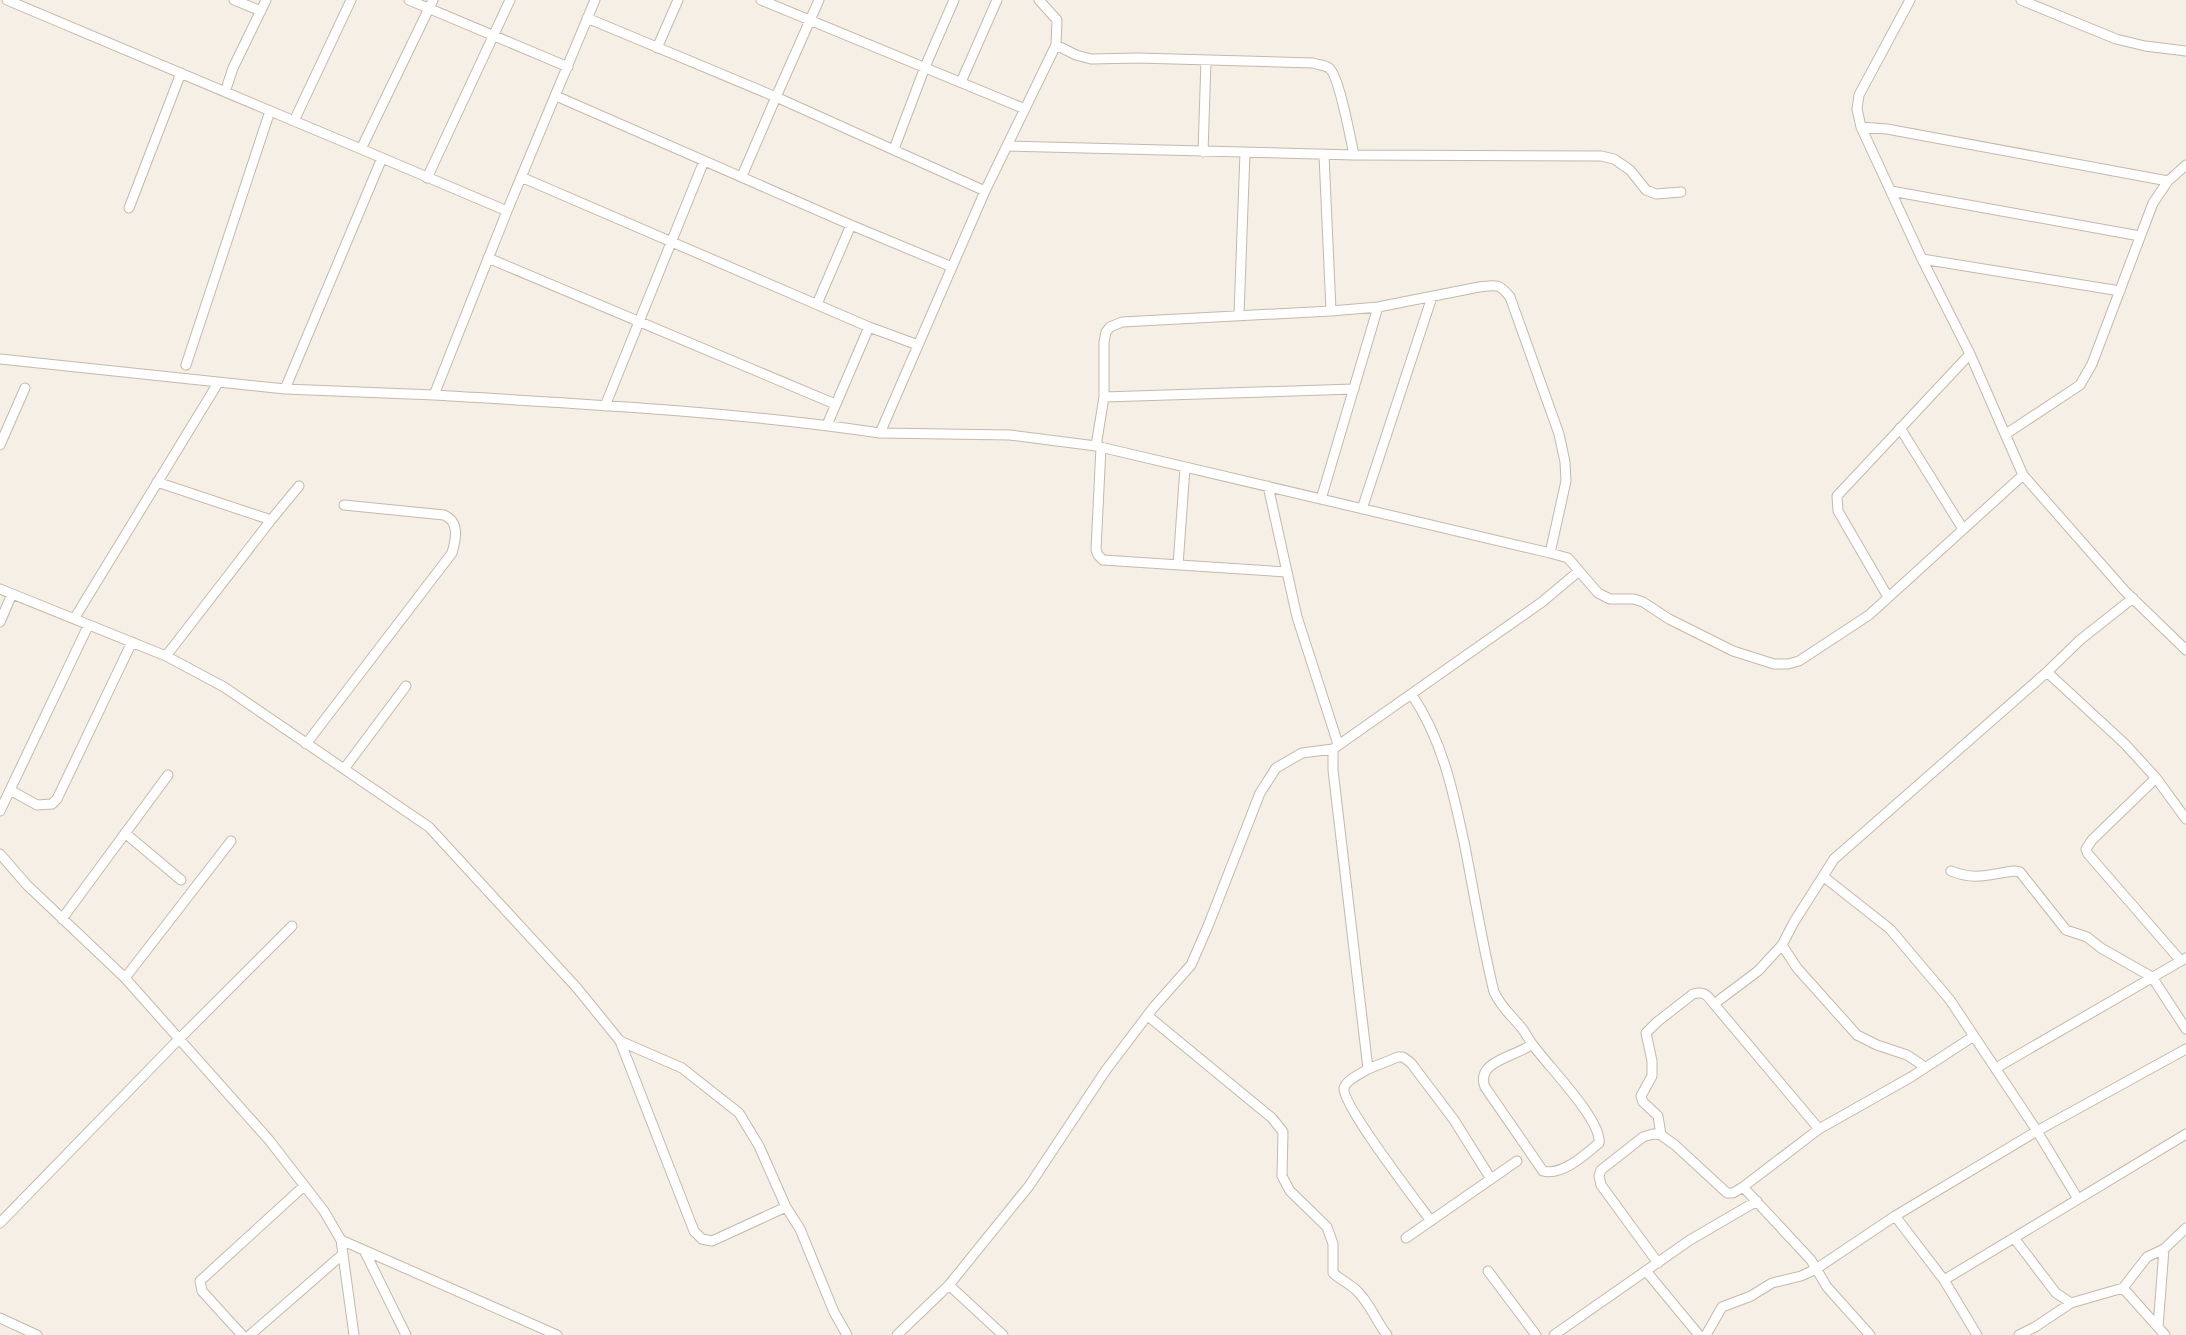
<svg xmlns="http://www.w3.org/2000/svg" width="2186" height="1335" viewBox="0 0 2186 1335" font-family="Barlow,sans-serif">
	<rect width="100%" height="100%" fill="#f5efe5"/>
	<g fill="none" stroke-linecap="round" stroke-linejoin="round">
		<g stroke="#c4b9aa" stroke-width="11">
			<path id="minor" d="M7,0L294,121L351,0
				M234,0L261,11
				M409,0L568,67
				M761,0L1025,109
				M819,0L776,97L985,191
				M1910,0L1859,95L1857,109L1861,127L1922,259L1970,354L2023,475L2124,590L2186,650
				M2021,0L2116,39L2145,46L2186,51
				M587,18L776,97L742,176
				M1056,45L1076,55L1091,59L1138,58L1313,63C1318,65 1325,65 1329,68C1339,75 1351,141 1354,155
				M657,48L678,0
				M961,82L997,0
				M225,92L233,68L266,0
				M556,96L851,225L952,267
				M294,121L361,149L433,0
				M1861,127L1887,129L2168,181
				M1008,146L1354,155L1601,156L1614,159L1630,170L1646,190L1656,194L1681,192
				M361,149L507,211L595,0
				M894,149L925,67L954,0
				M1203,152L1206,60
				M1324,155L1331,311
				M521,177L869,327L918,345
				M427,178L510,0
				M1891,191L2140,236
				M129,208L181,73
				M507,211L434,395C583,404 732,411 880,433L985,191L1056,45L1057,20L1039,0
				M488,258L835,404
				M1922,259L2120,291
				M817,304L851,225
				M1239,314L1245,153
				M0,359L285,389L434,395
				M186,365L270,111
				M285,389L382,158
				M1104,397L1354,389
				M605,406L704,161
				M827,425L869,327
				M1900,428L1963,529
				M880,433L1010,435L1096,446L1550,553L1568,558L1598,593L1610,599H1634L1643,602L1669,619L1733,651L1774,664H1788L1799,661L1869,615L2023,475
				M2006,434L2080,385L2092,364L2153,203L2168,181L2186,165
				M0,445L25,388
				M1096,446L1104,397V342L1106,332L1110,327L1122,322L1331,311L1378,307L1479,287C1496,285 1499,283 1510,297L1559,434L1565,462L1566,481L1550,553
				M1101,447L1096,550L1098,555L1103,560L1286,572
				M157,482L271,520
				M1268,486L1297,617L1338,744
				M1321,499L1378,307
				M1362,509L1432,297
				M1178,565L1185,468
				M0,589L166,656L224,687L429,827L577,988L620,1041L682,1068L739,1113L759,1146L786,1207L800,1229L834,1312L847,1335
				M1888,597L1838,511L1837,496L1970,354
				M74,619L218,383
				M0,622L12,594
				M166,656L271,520L299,486
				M2047,672L2125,744L2156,778L2186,819
				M1412,695C1442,739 1453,791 1464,842C1474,892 1482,943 1494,992C1502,1008 1509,1013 1520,1026C1525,1031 1528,1039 1533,1045C1547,1065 1602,1120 1599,1143C1585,1155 1562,1176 1543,1171L1485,1087C1475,1061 1516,1057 1532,1044
				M306,744L452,553C456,539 460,522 444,515L344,505
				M344,769L406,686
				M2156,778L2092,840L2086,849L2088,854L2181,961
				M10,790L37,805L52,804L57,799L132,642
				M0,811L88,626
				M125,833L181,880
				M0,854L27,885L125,978L269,1140L324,1211L341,1240L354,1335
				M1951,871C1976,881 1989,874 2014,871L2020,872L2066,930L2087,937L2101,948L2152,977L2186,1029
				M1824,877L1890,929L1950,1000L2037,1131L2078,1199
				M62,919L168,775
				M1782,945L1758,971L1714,1004L1819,1129
				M125,978L231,841
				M1148,1016L1272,1118L1283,1132L1282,1176L1290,1191L1327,1227L1333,1244V1273C1340,1279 1348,1283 1355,1289C1369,1301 1376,1321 1387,1335
				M620,1041L694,1231L702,1239L712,1241L786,1207
				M1925,1067L1907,1055L1877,1045L1857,1035L1797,968L1782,945L1794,922L1834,859L2047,672L2080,640L2133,598
				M1996,1068L2186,958
				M1368,1069L1398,1057H1403L1411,1063L1454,1120L1491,1179
				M1661,1135L1658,1116L1643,1102L1641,1096L1652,1076V1061L1646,1033L1657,1022L1693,994C1705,991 1707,995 1714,1004
				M1895,1216L2037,1131L2186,1049
				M1431,1221C1417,1202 1341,1103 1344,1088C1346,1080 1362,1073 1368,1069L1333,770V749L1542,602L1579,571
				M0,1223L179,1039L292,926
				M1406,1238L1517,1161
				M2014,1238L2056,1293L2071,1303
				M341,1240L557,1335
				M364,1250L406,1335
				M1658,1263L1601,1185L1599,1176L1601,1170L1643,1137L1653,1134L1661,1135L1675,1145L1727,1193H1733L1743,1187
				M1488,1271L1536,1335
				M1646,1271L1699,1335
				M1944,1280L2186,1134
				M949,1285L1003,1335
				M2123,1288L2165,1335
				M0,1318L37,1335
				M2158,1327L2164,1249
				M242,1335L202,1291L200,1281L304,1186
				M250,1335L343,1254
				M897,1335L949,1285L1029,1186L1106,1070L1153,1008L1191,965L1208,926L1260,793L1276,768L1302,753L1333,749
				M1554,1335L1690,1240L1757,1201
				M1706,1335L1722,1307L1751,1296L1772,1283L1801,1276L1816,1269L1895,1216L1944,1280L1977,1335
				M1870,1335L1827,1287L1811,1260L1743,1187L1819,1129L1911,1077L1974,1036
				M2019,1335L2035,1327L2071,1303L2123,1288L2147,1257L2164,1249L2186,1228"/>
		</g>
		<use href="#minor" stroke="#fff" stroke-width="9"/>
	</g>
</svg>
